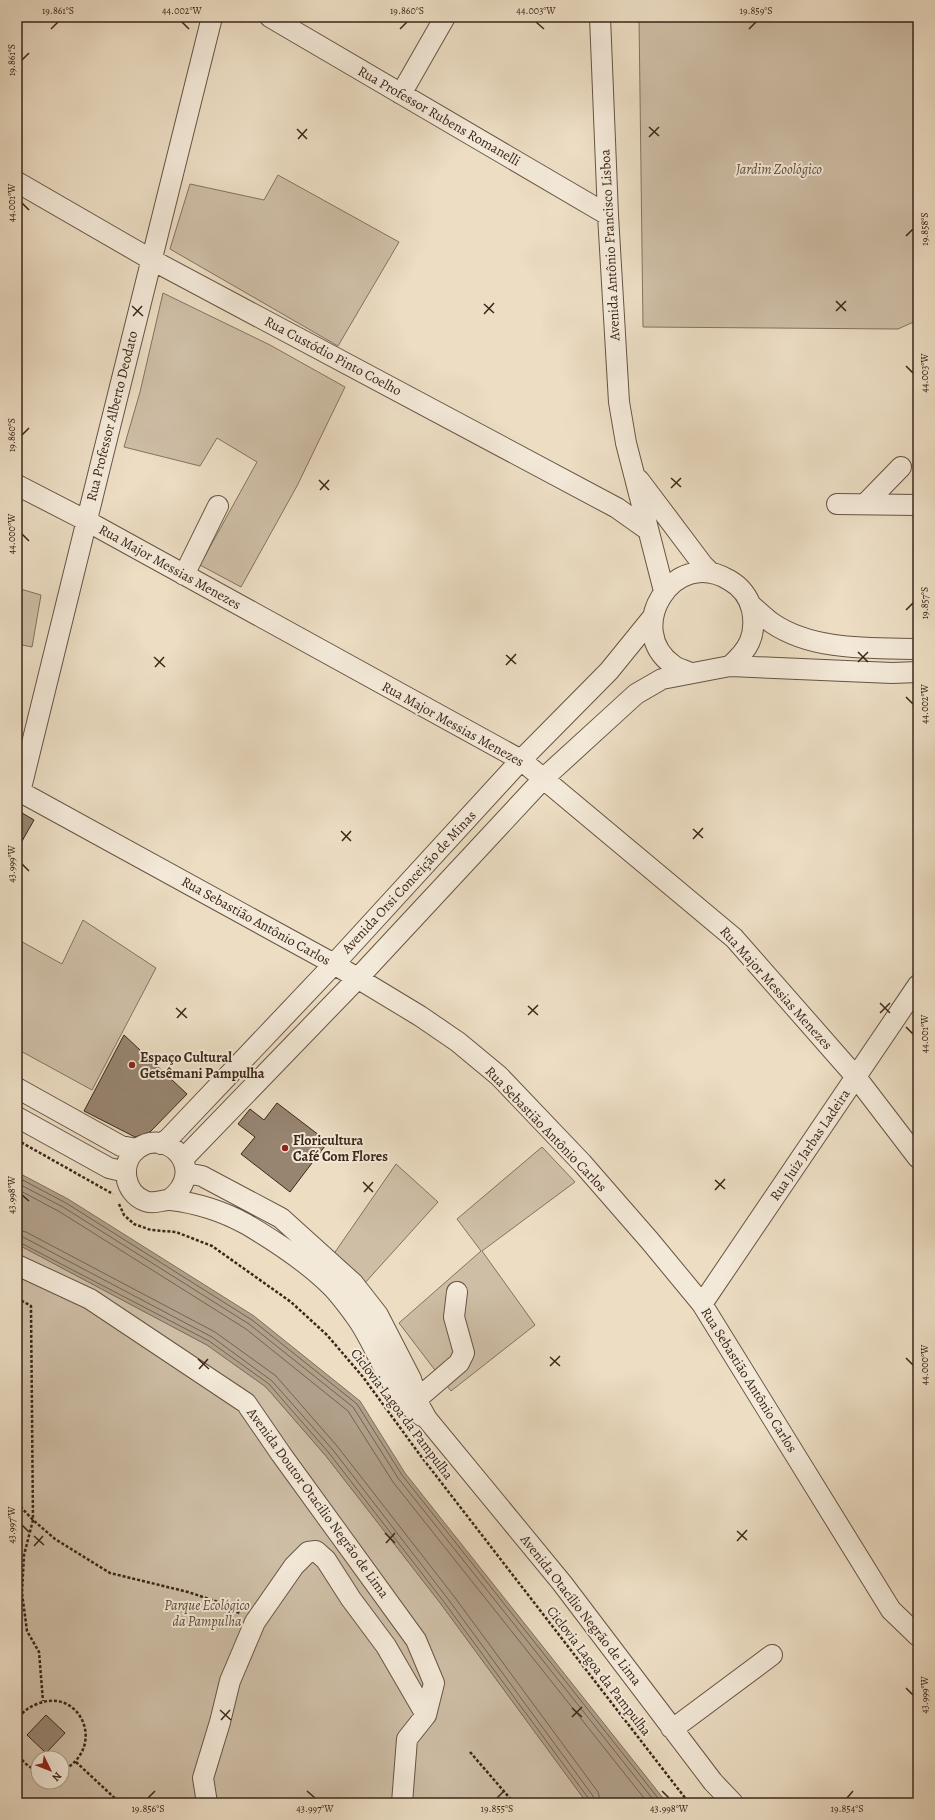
<svg xmlns="http://www.w3.org/2000/svg" width="935" height="1820" viewBox="0 0 935 1820" font-family="Alegreya,serif">
	<rect width="100%" height="100%" fill="#ecddc3"/>
	<filter id="stains"><feTurbulence type="fractalNoise" baseFrequency=".005" numOctaves="4"/><feColorMatrix values="0 0 0 0 .2 0 0 0 0 .09 0 0 0 0 .02 0 0 0 .5 -.17"/></filter>
	<radialGradient id="worn" r=".72"><stop offset=".6" stop-color="#630" stop-opacity="0"/><stop offset="1" stop-color="#630" stop-opacity=".3"/></radialGradient>
	<path fill="#cebea6" stroke="#847260" fill-rule="evenodd" d="M639,17H918V320L898,329L643,327Z
		M278,175L399,242L338,346L170,249L190,184L264,200Z
		M163,293L270,345L345,387L297,486L241,587L200,565L257,462L217,438L200,466L124,447L140,392Z
		M17,588L41,595L32,647L17,644Z
		M83,920L156,968L92,1090L17,1049V939L62,964Z
		M542,1147L575,1182L482,1251L535,1325L451,1391L399,1323L481,1251L457,1219Z
		M396,1164L438,1202L364,1284L333,1255Z
		M17,1244L207,1345L266,1387L326,1456L441,1604L587,1803H17ZM38,1758H62V1782H38Z"/>
	<path fill="#b09f89" stroke="#816f5c" d="M17,1172L68,1199L254,1316L360,1401L405,1473L667,1803H587L441,1604L326,1456L266,1387L207,1345L17,1244Z"/>
	<g fill="none" stroke-linecap="round" stroke-linejoin="round">
		<path stroke="#766251" stroke-width="1" d="M17,1177L66,1203L252,1320L357,1404L402,1475L662,1803
			M17,1183L63,1207L249,1324L353,1407L398,1478L656,1803
			M17,1189L60,1212L246,1329L348,1411L393,1482L648,1803
			M17,1230L26,1232L215,1332L276,1376L337,1446L453,1595L598,1792L601,1803
			M17,1236L23,1237L212,1337L272,1381L333,1450L448,1599L593,1796L595,1803
			M17,1241L209,1341L269,1384L329,1453L444,1602L589,1799L590,1803"/>
	</g>
	<path fill="#978571" stroke="#3b2619" d="M17,810L34,820L17,850Z
		M124,1035L187,1094L150,1132L135,1137L84,1111Z
		M277,1103L328,1142L290,1192L241,1154L255,1137L238,1124L250,1109L264,1120Z
		M46,1715L65,1733L46,1753L27,1735Z"/>
	<g fill="none" stroke-linecap="round" stroke-linejoin="round">
		<g stroke="#675444" stroke-width="22">
			<path id="minor" d="M270,17L608,215
				M600,17L608,215L619,402L626,443L664,591
				M401,94L445,17
				M17,182L152,260L617,508L648,530
				M639,480L703,565L711,573
				M17,485L85,520L521,760L734,938L856,1077L918,1158
				M837,504L918,505
				M865,504L901,467
				M184,575L218,506
				M751,605C758,611 765,618 772,623C813,651 870,648 918,649
				M690,673C685,670 678,669 673,665C623,630 673,546 729,580C740,586 749,597 752,610C757,636 748,650 730,666
				M17,790L334,964L420,1016L458,1042L499,1076L582,1163L650,1241L702,1304L891,1610L918,1636
				M20,792C82,533 149,276 212,17
				M17,1088L121,1146L137,1149
				M17,1117L109,1168L126,1172
				M161,1144L169,1138L334,964L521,760L609,671L652,618
				M183,1159L358,978L544,778L636,694L662,679L730,666L892,673L918,672
				M186,1173L202,1176L281,1218L353,1283L378,1315L411,1379L419,1405L427,1419L562,1583L713,1782L733,1803
				M170,1199C208,1170 168,1126 137,1149C119,1163 124,1193 145,1201C155,1205 162,1199 171,1200C196,1203 224,1212 246,1224C273,1240 309,1264 331,1286C340,1295 348,1306 356,1317C379,1348 388,1394 422,1416
				M17,1265L90,1299L246,1403L281,1454L416,1640L434,1683L426,1715
				M702,1304L918,985
				M417,1399L459,1363L464,1353L454,1317L457,1292
				M671,1728L678,1725L772,1655
				M207,1803L203,1778L220,1722L230,1681L255,1622L294,1566L308,1552L316,1551L326,1560L351,1599L386,1646L426,1715L407,1739L402,1803"/>
		</g>
		<path stroke="#3b2619" stroke-width="2.5" stroke-dasharray="3 2" stroke-linecap="butt" d="M17,1140L113,1194
			M119,1204L124,1215L134,1224L151,1230L176,1232L212,1246L291,1302L327,1335L363,1377L420,1455L689,1803
			M17,1298L31,1306L33,1520L24,1555L22,1593L27,1631L39,1652L43,1701
			M17,1503L33,1520L55,1539L110,1573L188,1592L221,1603L241,1614
			M17,1722C21,1713 27,1708 37,1704C80,1686 108,1747 62,1771
			M17,1751C21,1761 28,1767 38,1771
			M470,1752L514,1803
			M76,1762L120,1803"/>
		<use href="#minor" stroke="#f3e9d8" stroke-width="20"/>
	</g>
	<path fill="none" stroke="#3b2619" stroke-width="1.5" d="M182,22L189,29M536,22L544,29M51,29L58,22M400,29L407,22M749,29L756,22M22,60L29,53M649,127L659,136M297,129L307,139M649,137L659,127M298,139L307,129M22,203L29,210M906,236L913,229M836,301L846,311M484,304L494,313M132,306L143,316M836,311L846,301M484,314L494,303M133,316L142,306M906,366L913,373M22,435L29,428M671,478L681,487M319,480L329,490M671,488L681,478M320,490L329,480M22,534L29,541M906,610L913,603M858,652L868,662M506,655L516,664M154,657L165,667M858,662L868,652M506,665L516,654M155,667L164,657M906,697L913,704M693,829L703,838M341,831L351,841M693,839L703,828M342,841L351,831M22,864L29,871M880,1003L890,1013M528,1006L538,1015M176,1008L187,1018M880,1013L890,1003M528,1015L538,1005M177,1018L186,1008M906,1027L913,1034M715,1180L725,1189M363,1182L373,1192M715,1190L725,1179M364,1192L373,1182M22,1195L29,1201M550,1357L560,1366M906,1358L913,1365M198,1359L209,1369M550,1366L560,1356M199,1369L208,1359M22,1525L29,1532M737,1531L747,1540M385,1533L395,1543M34,1536L44,1545M737,1541L747,1530M386,1543L395,1533M34,1546L43,1536M906,1688L913,1695M572,1708L582,1717M220,1710L231,1720M572,1717L582,1707M221,1720L230,1710M307,1791L315,1798M662,1791L669,1798M148,1798L155,1791M497,1798L504,1791M847,1798L853,1791"/>
	<g fill="#8f2418" stroke="#f3e9d8" stroke-width="1.5">
		<circle cx="132" cy="1065" r="4"/>
		<circle cx="285" cy="1148" r="4"/>
	</g>
	<g text-anchor="middle" dominant-baseline="central" stroke-width="4" stroke-linejoin="round" paint-order="stroke">
		<g font-size="14" fill="#3b2619" stroke="#f3e9d8">
			<text transform="translate(439 116) rotate(30)">Rua Professor Rubens Romanelli</text>
			<text transform="translate(610 245) rotate(-93)">Avenida Antônio Francisco Lisboa</text>
			<text transform="translate(333 356) rotate(28)">Rua Custódio Pinto Coelho</text>
			<text transform="translate(112 416) rotate(-76)">Rua Professor Alberto Deodato</text>
			<text transform="translate(170 567) rotate(29)">Rua Major Messias Menezes</text>
			<text transform="translate(453 724) rotate(29)">Rua Major Messias Menezes</text>
			<text transform="translate(409 882) rotate(-47)">Avenida Orsi Conceição de Minas</text>
			<text transform="translate(256 921) rotate(29)">Rua Sebastião Antônio Carlos</text>
			<text transform="translate(776 988) rotate(48)">Rua Major Messias Menezes</text>
			<text transform="translate(546 1129) rotate(46)">Rua Sebastião Antônio Carlos</text>
			<text transform="translate(810 1145) rotate(-56)">Rua Juiz Jarbas Ladeira</text>
			<text transform="translate(749 1380) rotate(58)">Rua Sebastião Antônio Carlos</text>
			<text transform="translate(402 1414) rotate(53)">Ciclovia Lagoa da Pampulha</text>
			<text transform="translate(318 1503) rotate(54)">Avenida Doutor Otacilio Negrão de Lima</text>
			<text transform="translate(581 1610) rotate(52)">Avenida Otacílio Negrão de Lima</text>
			<text transform="translate(599 1671) rotate(52)">Ciclovia Lagoa da Pampulha</text>
		</g>
		<g font-size="14" font-style="italic" fill="#604c3c" stroke="#f3e9d8">
			<text x="779" y="169">Jardim Zoológico</text>
			<text x="207" y="1605">Parque Ecológico<tspan x="207" dy="16">da Pampulha</tspan></text>
		</g>
		<g font-size="14" font-weight="bold" fill="#3b2619" stroke="#f3e9d8" text-anchor="start">
			<text x="140" y="1057">Espaço Cultural<tspan x="140" dy="16">Getsêmani Pampulha</tspan></text>
			<text x="293" y="1140">Floricultura<tspan x="293" dy="16">Café Com Flores</tspan></text>
		</g>
	</g>
	<rect width="935" height="1820" fill="none" stroke="#ecddc3" stroke-width="44"/>
	<g transform="translate(50 1770) rotate(133)"><circle r="19" fill="#f3e9d8" stroke="#a99b8c"/>
	<path d="M0-3L7 15L0 10L-7 15Z" fill="#8f2418"/>
	<text y="-6" font-size="11" font-weight="bold" text-anchor="middle" fill="#3b2619">N</text>
	</g>
	<rect x="22" y="22" width="891" height="1776" fill="none" stroke="#3b2619" stroke-width="1.5"/>
	<g font-size="10" text-anchor="middle" fill="#3b2619">
		<text x="58" y="14">19.861°S</text>
		<text x="182" y="14">44.002°W</text>
		<text x="407" y="14">19.860°S</text>
		<text x="536" y="14">44.003°W</text>
		<text x="756" y="14">19.859°S</text>
		<text transform="translate(11 60) rotate(-90)" y="4">19.861°S</text>
		<text transform="translate(11 203) rotate(-90)" y="4">44.001°W</text>
		<text transform="translate(924 229) rotate(-90)" y="4">19.858°S</text>
		<text transform="translate(924 373) rotate(-90)" y="4">44.003°W</text>
		<text transform="translate(11 435) rotate(-90)" y="4">19.860°S</text>
		<text transform="translate(11 534) rotate(-90)" y="4">44.000°W</text>
		<text transform="translate(924 603) rotate(-90)" y="4">19.857°S</text>
		<text transform="translate(924 704) rotate(-90)" y="4">44.002°W</text>
		<text transform="translate(11 864) rotate(-90)" y="4">43.999°W</text>
		<text transform="translate(924 1034) rotate(-90)" y="4">44.001°W</text>
		<text transform="translate(11 1195) rotate(-90)" y="4">43.998°W</text>
		<text transform="translate(924 1365) rotate(-90)" y="4">44.000°W</text>
		<text transform="translate(11 1525) rotate(-90)" y="4">43.997°W</text>
		<text transform="translate(924 1695) rotate(-90)" y="4">43.999°W</text>
		<text x="148" y="1812">19.856°S</text>
		<text x="315" y="1812">43.997°W</text>
		<text x="497" y="1812">19.855°S</text>
		<text x="669" y="1812">43.998°W</text>
		<text x="847" y="1812">19.854°S</text>
	</g>
	<rect width="100%" height="100%" filter="url(#stains)"/>
	<rect width="100%" height="100%" fill="url(#worn)"/>
</svg>
